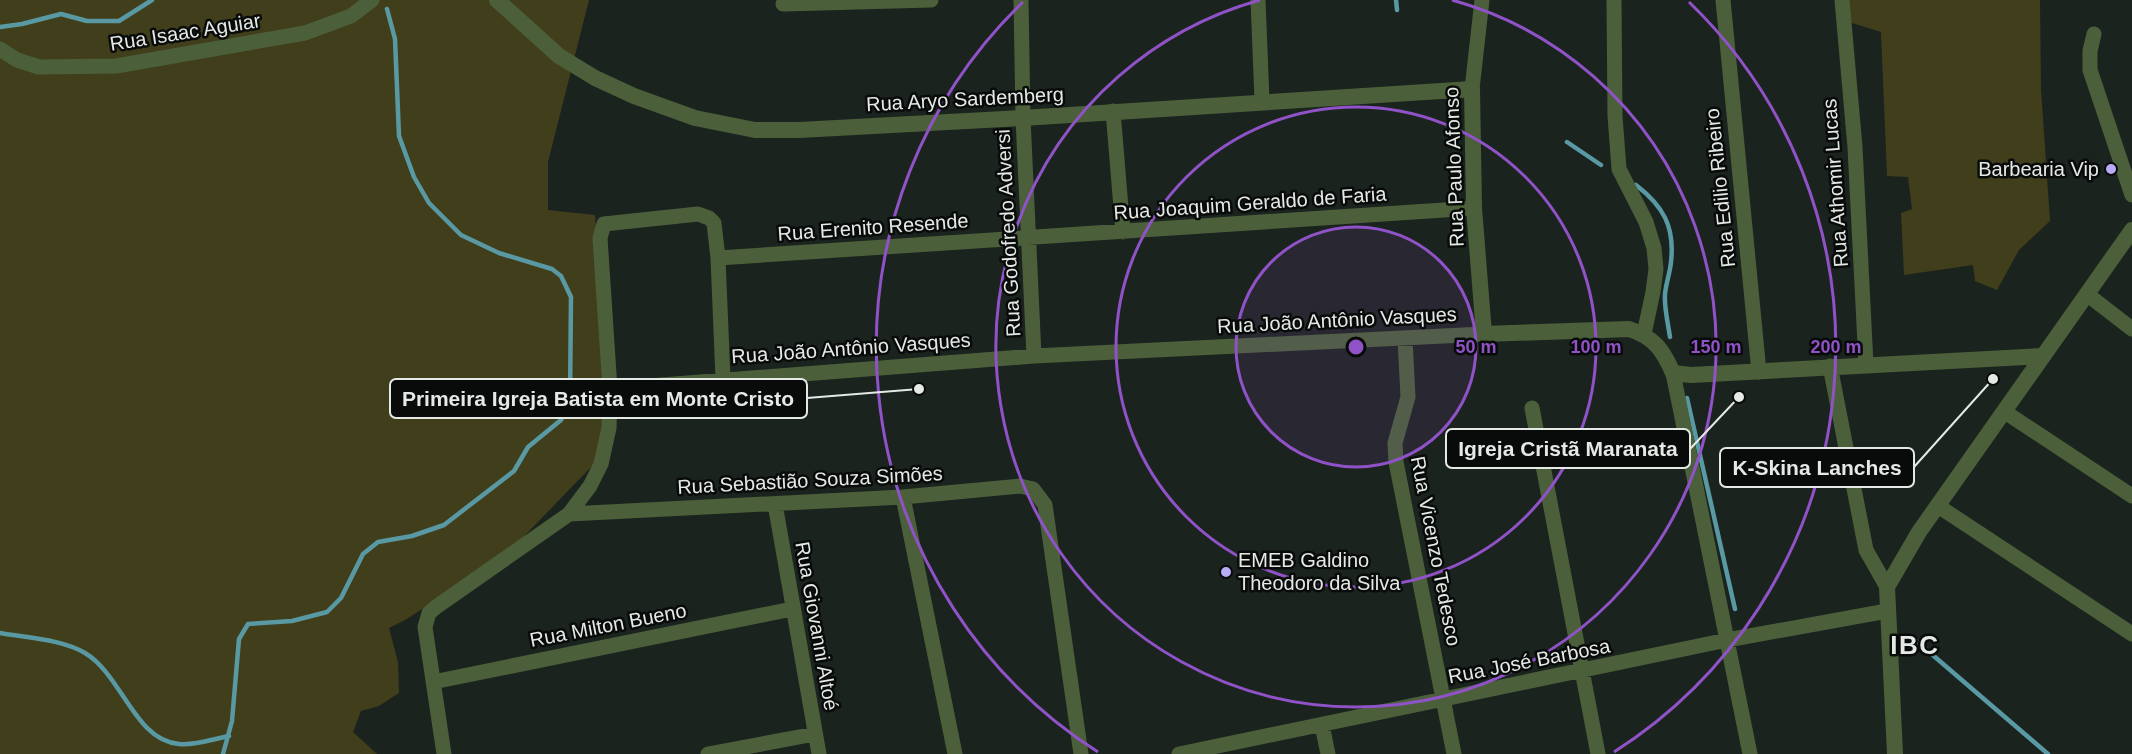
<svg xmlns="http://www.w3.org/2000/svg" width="2132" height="754" viewBox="0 0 2132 754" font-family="Arial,sans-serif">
	<rect width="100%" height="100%" fill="#1b231e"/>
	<path fill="#413e1c" d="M0,0H589L548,162V210L595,215L607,372L606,410L595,463L505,556L405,620L389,628L398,662L399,693L379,706L361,711L353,732L377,754H0Z
		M1847,0H2040L2041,89L2050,221L2019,250L1997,290L1975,281L1973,265L1904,275L1901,213L1912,209L1908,177L1887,176L1881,32L1849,22Z"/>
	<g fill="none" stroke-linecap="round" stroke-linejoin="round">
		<path stroke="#5999a3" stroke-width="4.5" d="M1396,0L1397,10
			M0,27L22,24L61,14L87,21H119L152,0
			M1567,142L1601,165
			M1636,185C1663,206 1675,226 1671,262C1670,273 1666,283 1665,294C1664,308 1668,323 1670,337
			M1687,398L1735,609
			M0,633C27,638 61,639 85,653C122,675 135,741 179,744C194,746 213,739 229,736
			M1914,639L2048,754
			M223,754L232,721L239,639L248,624L292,621L327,612L341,598L363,554L378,542L412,536L444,525L514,471L528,447L561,420L570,399L571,297L561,276L552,269L499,253L461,235L429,203L414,177L399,136L395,39L387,9"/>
		<path stroke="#4b603a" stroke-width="15" d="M1021,0L1023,118L1034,356
			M1258,0L1262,100
			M1614,0L1615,116L1619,169L1646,222L1654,248L1656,269L1653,292L1644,334
			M1723,0L1759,372
			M1842,0L1855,147L1866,364
			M783,4L931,0
			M2094,34L2090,51V70L2132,195
			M0,49L17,60L39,67L116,66L305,33L351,16L372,0
			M1472,89L1482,0
			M1113,111L1123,232
			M718,258L1474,208
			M2088,295L2132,329
			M1405,339L1408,397L1395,443L1396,462L1454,754
			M1830,366L1866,550L1887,587
			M1673,373L1750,754
			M610,389L1034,356L1484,334
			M1532,408L1598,754
			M2005,412L2132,496
			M903,497L955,754
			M775,504L819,754
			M1938,506L2132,634
			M569,514L903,497L1020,486L1033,489L1045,505L1081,754
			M433,682L792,609
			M1322,725L1328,754
			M444,754L425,627L429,613L436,607L569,514L590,486L601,464L609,428L610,389L600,238L604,224L698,214L709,218L714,223L718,258L723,379
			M708,754L815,734
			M1179,754L1727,640L1887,611"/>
		<path stroke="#4b603a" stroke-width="16" d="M497,0L559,56L595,78L634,96L695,118L755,130H799L1023,118L1472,89L1474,208L1484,334L1629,329C1654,337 1663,350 1673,373L1691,375L2043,356
			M1895,754L1887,587L1919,532L2132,230"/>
	</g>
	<circle cx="1356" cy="347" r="120" fill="#9052c7" fill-opacity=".12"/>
	<g fill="none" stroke="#9052c7" stroke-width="3">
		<circle cx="1356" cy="347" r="120"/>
		<circle cx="1356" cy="347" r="240"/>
		<path d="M1452 0A360 360 0 1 1 1260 0"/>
		<path d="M1098 752A480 480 0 0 1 1023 2M1689 2A480 480 0 0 1 1614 752"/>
	</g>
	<g fill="#b8abf7" stroke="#080b09" stroke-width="2">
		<circle cx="2111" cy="169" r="6"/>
		<circle cx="1226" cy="572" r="6"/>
	</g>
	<g text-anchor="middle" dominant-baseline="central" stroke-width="5" stroke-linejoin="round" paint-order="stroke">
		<g font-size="20" fill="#e4e9e6" stroke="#080b09">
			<text transform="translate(185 32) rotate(-9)">Rua Isaac Aguiar</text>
			<text transform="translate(965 99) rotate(-3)">Rua Aryo Sardemberg</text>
			<text transform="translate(1454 167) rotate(-92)">Rua Paulo Afonso</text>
			<text transform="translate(1835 183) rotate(-94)">Rua Athomir Lucas</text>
			<text transform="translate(1720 188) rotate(-96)">Rua Edilio Ribeiro</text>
			<text transform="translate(1250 203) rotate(-4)">Rua Joaquim Geraldo de Faria</text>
			<text transform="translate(873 227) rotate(-4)">Rua Erenito Resende</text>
			<text transform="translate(1008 233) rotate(-93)">Rua Godofredo Adversi</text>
			<text transform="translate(1337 320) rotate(-3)">Rua João Antônio Vasques</text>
			<text transform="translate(851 348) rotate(-4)">Rua João Antônio Vasques</text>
			<text transform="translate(810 480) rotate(-3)">Rua Sebastião Souza Simões</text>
			<text transform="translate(1436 551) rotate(79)">Rua Vicenzo Tedesco</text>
			<text transform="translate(608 625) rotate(-11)">Rua Milton Bueno</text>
			<text transform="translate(817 626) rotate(80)">Rua Giovanni Altoé</text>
			<text transform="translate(1529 661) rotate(-11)">Rua José Barbosa</text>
		</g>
		<g font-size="20" fill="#e4e9e6" stroke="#080b09" text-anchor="end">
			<text x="2099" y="169">Barbearia Vip</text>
			<text x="1238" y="560" text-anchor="start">EMEB Galdino<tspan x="1238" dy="23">Theodoro da Silva</tspan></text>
		</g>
		<g font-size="26" font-weight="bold" letter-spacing="1.5" fill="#e4e9e6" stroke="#080b09">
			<text x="1915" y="645">IBC</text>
		</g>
	</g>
	<circle cx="1356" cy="347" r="9" fill="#9052c7" stroke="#080b09" stroke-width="3"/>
	<g font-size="18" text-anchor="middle" font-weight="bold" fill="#9052c7" stroke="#080b09" stroke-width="5" stroke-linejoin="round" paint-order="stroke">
		<text x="1476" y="353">50 m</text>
		<text x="1596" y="353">100 m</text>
		<text x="1716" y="353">150 m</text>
		<text x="1836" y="353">200 m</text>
	</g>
	<path fill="none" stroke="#e4e9e6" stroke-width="2" d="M919 389L807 398M1739 397L1690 449M1993 379L1914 467"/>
	<g fill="#e4e9e6" stroke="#080b09" stroke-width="2">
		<circle cx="919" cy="389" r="6"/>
		<circle cx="1739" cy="397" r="6"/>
		<circle cx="1993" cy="379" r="6"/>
	</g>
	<g fill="#080b09" stroke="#e4e9e6" stroke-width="2">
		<rect x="390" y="379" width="417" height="39" rx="6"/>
		<rect x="1446" y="429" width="244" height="39" rx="6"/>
		<rect x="1720" y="448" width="194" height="39" rx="6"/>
	</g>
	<g font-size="21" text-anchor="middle" font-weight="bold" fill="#e4e9e6">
		<text x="598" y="406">Primeira Igreja Batista em Monte Cristo</text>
		<text x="1568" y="456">Igreja Cristã Maranata</text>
		<text x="1817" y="475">K-Skina Lanches</text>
	</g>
</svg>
